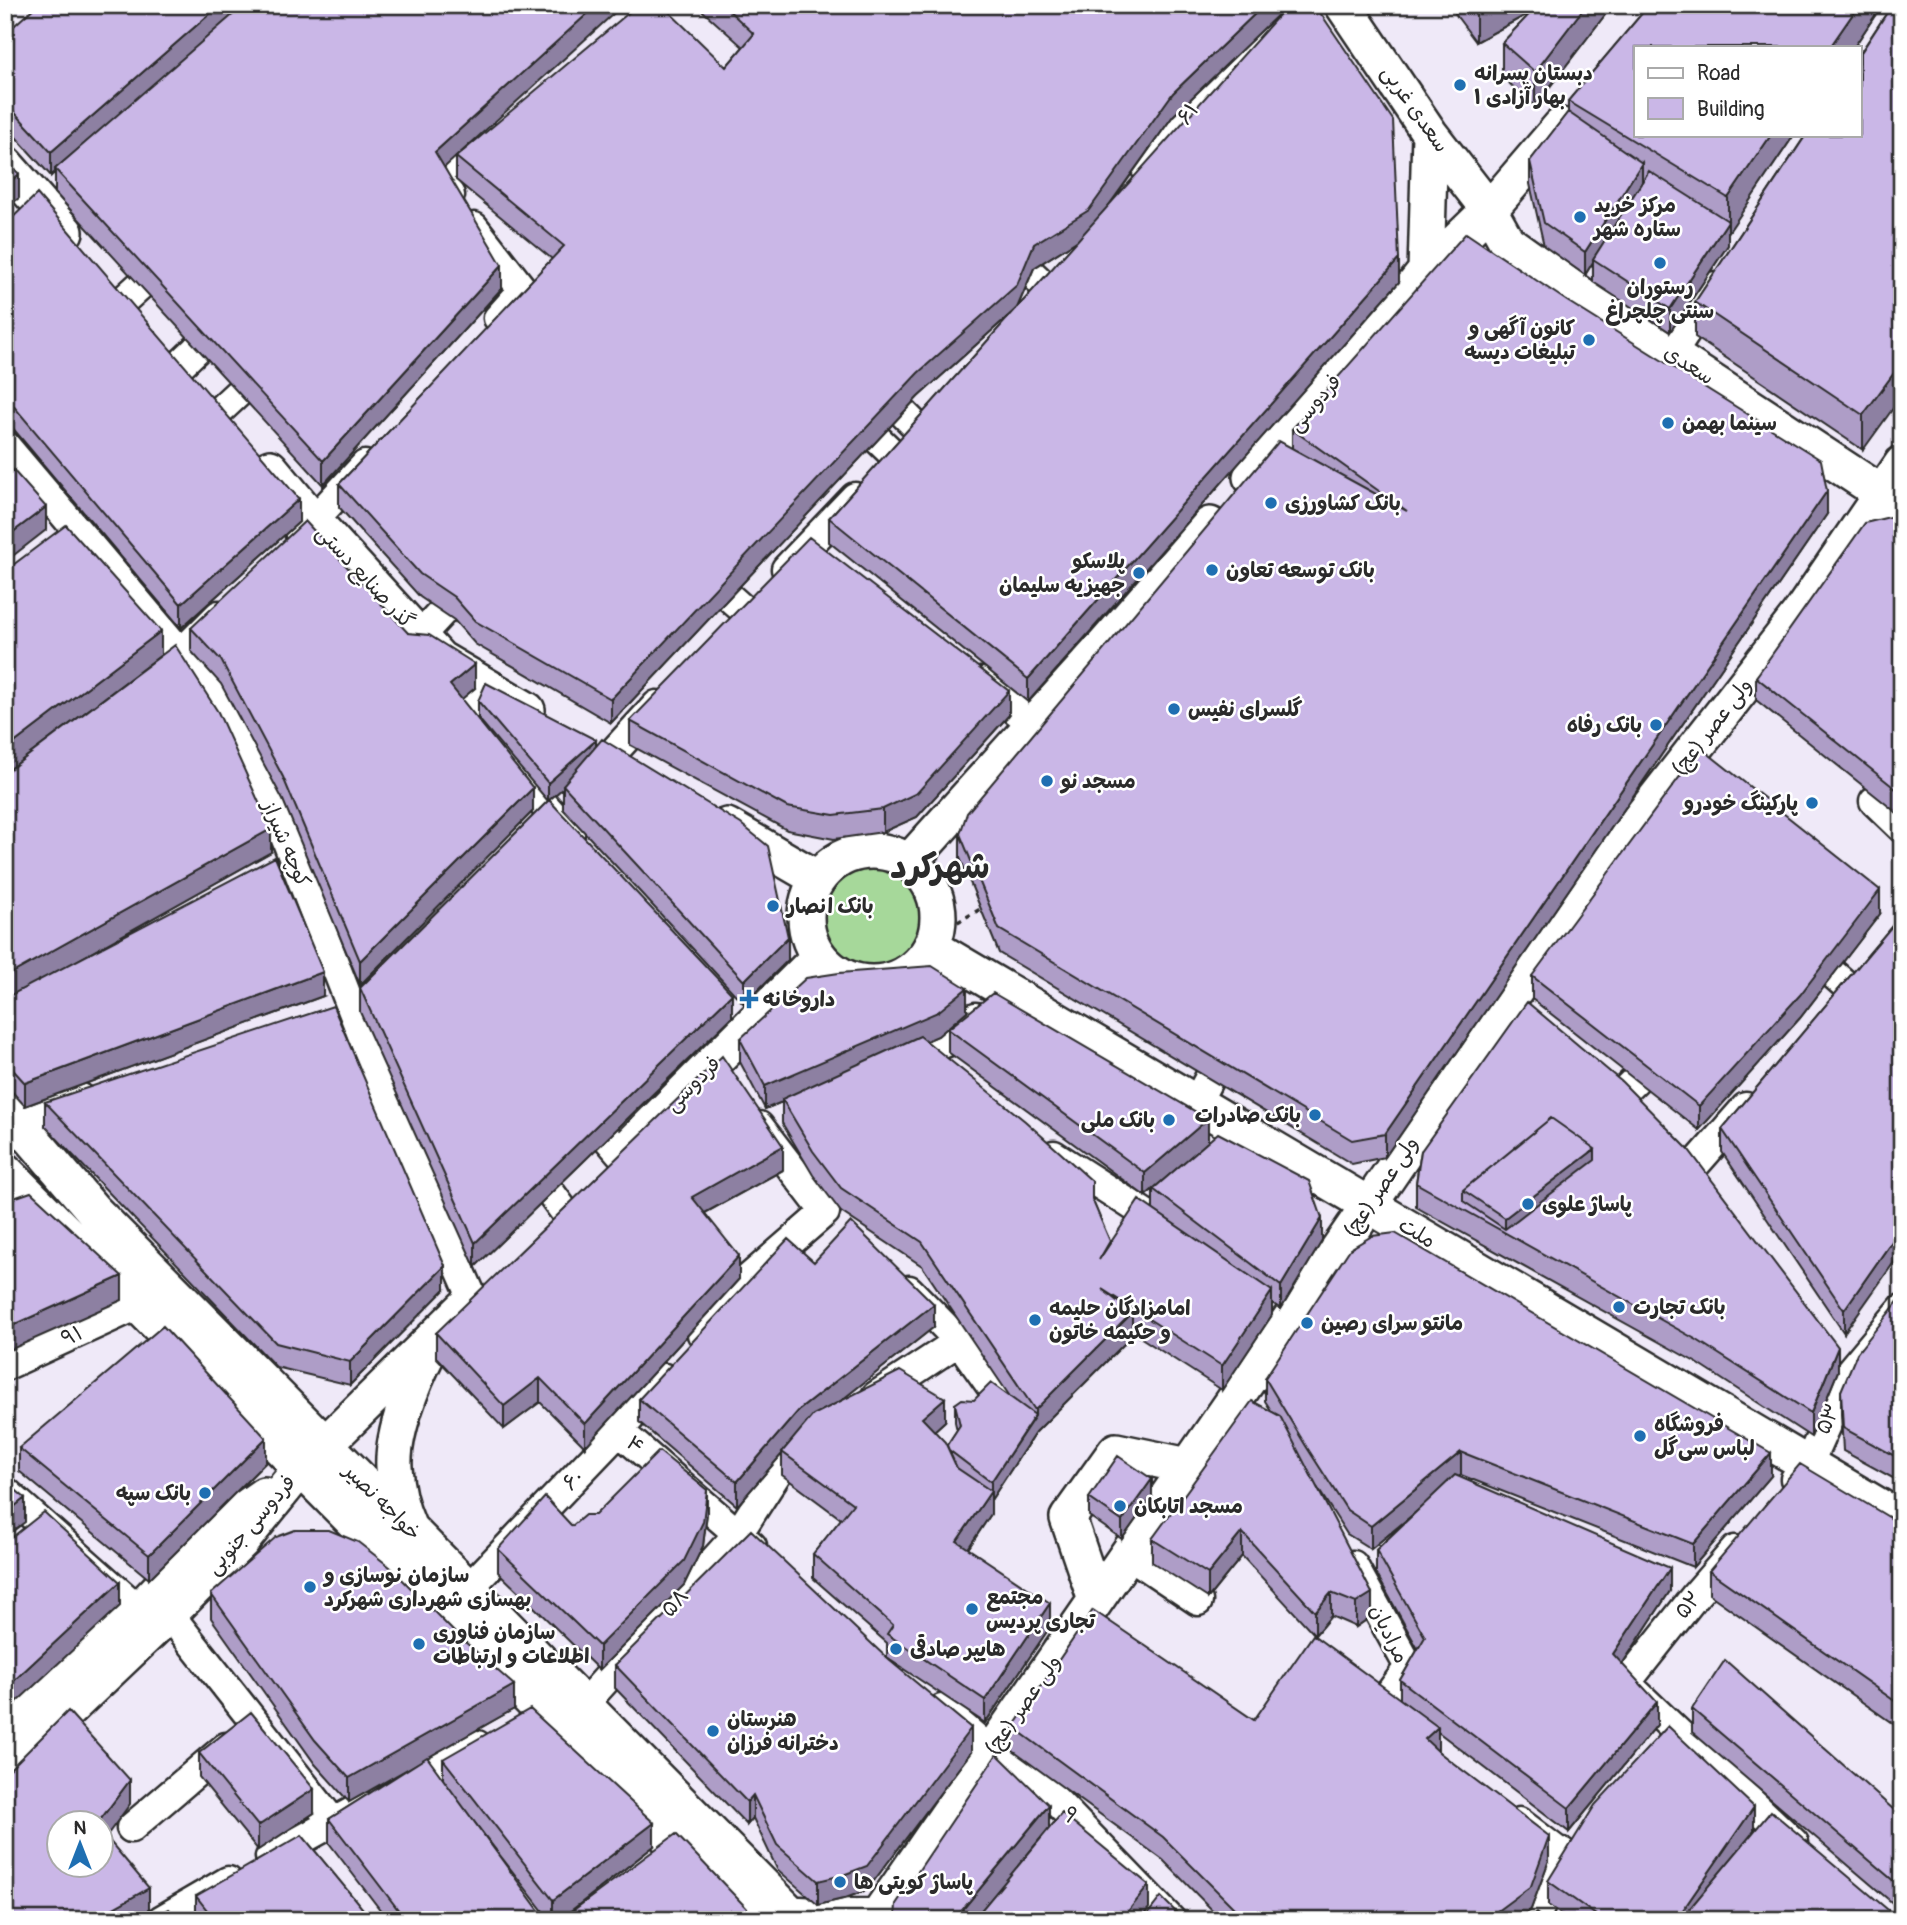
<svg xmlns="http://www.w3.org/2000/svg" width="1907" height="1925" viewBox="0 0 1907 1925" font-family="Pangolin,'Playpen Sans Arabic',sans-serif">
	<rect width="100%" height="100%" fill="#efe9f8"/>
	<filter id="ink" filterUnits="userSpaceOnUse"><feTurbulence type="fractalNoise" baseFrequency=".0143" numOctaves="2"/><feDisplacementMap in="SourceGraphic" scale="14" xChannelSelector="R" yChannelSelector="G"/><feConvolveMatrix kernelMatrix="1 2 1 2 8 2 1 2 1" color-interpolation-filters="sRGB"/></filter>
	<g filter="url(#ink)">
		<path fill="#a6d89a" stroke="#688262" stroke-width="2" d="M823 918a50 50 0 1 1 100 0a50 50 0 1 1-100 0Z"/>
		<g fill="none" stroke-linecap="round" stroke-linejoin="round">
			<g stroke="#2b2b2b" stroke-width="33">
				<path id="minor" d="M1146,169L1190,110L1236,53L1294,5
					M450,195L435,176L485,135
					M474,227L523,290L498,318
					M1005,249L1050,291
					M125,299L167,261
					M181,364L225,322
					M1657,370L1672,354L1716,286
					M876,386L919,429
					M221,409L265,368
					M868,430L894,455
					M5,445L181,653L227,715L284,834L401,1135L473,1299
					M300,535L365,465
					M786,569L855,497
					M701,572L746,612
					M420,636L468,584
					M150,676L181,653L219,615
					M981,682L1034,725
					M489,688L464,715L570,834
					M609,757L657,705
					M1874,801L1902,828
					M1807,951L1849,988
					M898,1063L961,1036L976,1017
					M1623,1092L1661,1055
					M1196,1103L1227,1045
					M582,1109L621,1154
					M17,1120L81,1098
					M1054,1155L1144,1213L1166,1230
					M528,1162L564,1211
					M1695,1165L1746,1107
					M909,1290L959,1341L1005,1406
					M702,1334L749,1278L825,1212L759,1126
					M5,1366L138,1305
					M876,1396L959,1341
					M619,1431L752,1546
					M1795,1479L1808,1465L1850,1371L1902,1309
					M5,1491L139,1610
					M1735,1550L1695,1596L1626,1683L1794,1843
					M1128,1554L1198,1601
					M1353,1565L1409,1667L1376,1712L1387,1721
					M468,1589L619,1431L664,1378
					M169,1614L333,1822
					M583,1705L738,1534L788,1456L811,1440
					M942,1709L991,1751
					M998,1741L1171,1920
					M402,1785L477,1745
					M1519,1822L1561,1854
					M131,1828L226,1747
					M270,1857L363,1806
					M161,1920L228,1881
					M1535,1920L1562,1852"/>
			</g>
			<g stroke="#2b2b2b" stroke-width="40">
				<path id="major" d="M1343,5L1430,134L1489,210L1507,242L1598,307L1901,506
					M5,164L65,232
					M1426,271L1430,134
					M270,468L314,521L440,659L527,710
					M1251,477L1386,321L1426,271L1489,210L1561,126
					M727,826L818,879
					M806 917a66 66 0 1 1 132 0a66 66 0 1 1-132 0Z
					M909,862L1105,645L1210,525
					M932,947L1902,1520
					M5,1107L93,1210L797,1920
					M633,1143L819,957
					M5,1171L750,1920
					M408,1526C400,1508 395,1487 394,1467C392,1433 413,1382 428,1352
					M1096,1600L1068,1518L1116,1451L1188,1466
					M5,1734L139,1610L217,1528L264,1495
					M5,1770L169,1614L241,1542L301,1468L470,1302
					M791,1914L843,1917L878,1916V1920
					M875,1920L1369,1205L1579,897L1799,615L1902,464"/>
			</g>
			<path stroke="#2b2b2b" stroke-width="3.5" stroke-dasharray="5 5" stroke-linecap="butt" d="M949,927L984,907"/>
			<use href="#minor" stroke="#fff" stroke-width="28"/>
			<use href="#major" stroke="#fff" stroke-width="35"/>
		</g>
		<path fill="#ae9dc7" stroke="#2b2b2b" stroke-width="2" fill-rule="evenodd" d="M696,5H1288L1173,116L1109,206L1399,282L1028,702L829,542V518L1016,309L918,397L611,723L475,644L454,620L420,597L339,507V484L552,259L456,180V157L726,67L743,47ZM1078,240L1017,308L1034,268Z
			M1450,5H1608V11L1535,106L1502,77V43L1527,17L1526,15L1476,42L1458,18Z
			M1649,5H1882L1854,47H1636V135H1794L1728,232V245L1670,332L1593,282V262L1585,275L1544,246L1530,184V161L1568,112V101Z
			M1892,5L1863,450L1695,337V302Z
			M5,34L444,167L502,288L323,485L55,193V172L51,176L5,125Z
			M5,225L299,522L181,628L5,419Z
			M1292,429L1827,514L1385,1157L1352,1164L999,953L960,858V834L1292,448Z
			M1902,514V817L1756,700V677Z
			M191,628L408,633L475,688L461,699L533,811L360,985L283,800L221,684L191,651Z
			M478,701L596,746L788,960L744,1004L563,809V788L549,800L732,1017L475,1267L360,1012V988L548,801L478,718Z
			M1009,715L917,817L883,832L834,839L787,830L630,745V721Z
			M5,773L271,852L85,956L323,996L25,1106L5,1084Z
			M1880,914L1800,1018L1699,1130L1532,999V976Z
			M1902,914L1844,1333L1722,1152V1129Z
			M967,1011L938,1036L926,1041L1092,1199L1110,1244L1153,1210V1189L1162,1182L1145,1196L948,1052V1029L1208,1141L1322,1241L1281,1309L1272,1303V1315L1222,1390L1132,1332V1336L1035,1433L991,1500V1514L968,1549L1050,1627L985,1723L887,1658V1643L813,1578V1554L841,1519L782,1475V1454L737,1506L639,1422V1399L814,1262L934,1327L840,1401L945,1421L934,1431L947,1445L957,1430L955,1422V1404L974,1400L1011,1398L922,1266L841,1212L813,1175L782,1123V1102L765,1109L740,1062V1039Z
			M45,1102L445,1289L350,1385L276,1367L45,1126Z
			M1421,1151L1838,1371L1811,1437L1697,1363L1416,1207V1183Z
			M783,1170L705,1213L739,1279L585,1447L540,1402L504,1429L436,1357V1333Z
			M1902,1300V1483L1843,1451L1841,1414V1391Z
			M1265,1378L1771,1476L1693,1567L1461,1475L1459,1477L1670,1591L1622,1664L1657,1725L1569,1832L1438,1732V1751L1549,1860L1531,1909L1516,1920H1222L1163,1860L1013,1751V1727L1254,1720L1400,1699V1680L1418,1649L1376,1573V1550L1410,1517L1371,1549L1347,1534L1317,1487L1372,1616L1356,1627L1331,1616L1315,1635L1242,1556L1208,1598L1152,1562V1539L1272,1412L1265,1401Z
			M19,1448L266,1462L149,1579L19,1471Z
			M1152,1497L1122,1539L1089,1516V1498Z
			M707,1513L703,1546L684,1585L599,1670L498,1572V1549L572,1526Z
			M1902,1525V1730L1709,1594V1571Z
			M211,1594L514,1709L427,1758L443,1780V1759L654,1846L559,1920H550L468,1814L543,1920H388L329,1843V1819L413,1766L349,1802L315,1764L211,1618Z
			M615,1665L971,1752L867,1890L843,1899L818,1905L777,1869L753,1818L747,1825L615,1688Z
			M1692,1709L1902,1817V1911L1692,1732Z
			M199,1753L314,1813L258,1850L199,1777Z
			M1754,1831L1900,1920H1569L1548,1905V1881Z
			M196,1896L372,1920H196Z"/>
		<path fill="#8d80a2" stroke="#2b2b2b" stroke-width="2" d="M220,5H248L55,169V172L51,176V152Z
			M597,5H623L435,176V152Z
			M1264,5H1288L1173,116L1089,233L1034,268L1017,308L918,397L611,723V699L1034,244L1173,93Z
			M1480,5H1526V15L1476,42V7Z
			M1586,5H1608V11L1535,106V72Z
			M1859,5H1882L1854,47H1830Z
			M1771,135H1794L1728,233V198Z
			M1642,163V187L1593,259V262L1585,275V252Z
			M19,174V198L5,209V186Z
			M1728,221V245L1670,332V309Z
			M1399,259V282L1028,702V679Z
			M502,265V288L323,485V461Z
			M1902,362V396L1863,450V415Z
			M1827,491V514L1385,1157V1134Z
			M299,499V522L181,628V604Z
			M46,507V530L5,562V538Z
			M161,631V655L5,773V750Z
			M475,664V688L450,709V685Z
			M1009,691V715L917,817L883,832V809Z
			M596,740V758L563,785V788L548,801V783Z
			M533,788V811L360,985V961Z
			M271,829V852L5,1001V977Z
			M1880,890V914L1800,1018L1699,1130V1106Z
			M788,937V960L744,1004V981Z
			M323,972V996L25,1106V1083Z
			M967,988V1011L938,1036L783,1102L782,1099V1102L765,1109V1086Z
			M732,994V1017L475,1267V1243Z
			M1208,1119V1142L1145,1196V1173Z
			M783,1146V1170L692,1220V1197Z
			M1595,1149V1183L1505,1233V1218Z
			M1322,1218V1241L1281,1309V1286Z
			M1902,1227V1251L1844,1333V1310Z
			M739,1256V1279L585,1447V1424Z
			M445,1266V1289L350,1385V1362Z
			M122,1276V1300L5,1352V1329Z
			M1272,1291V1315L1222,1390V1366Z
			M934,1304V1327L799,1434L782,1452V1454L737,1506V1482L799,1410Z
			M1132,1313V1336L1035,1433L991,1500V1482L1035,1416V1410Z
			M1838,1347V1371L1811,1437V1413Z
			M540,1378V1402L504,1429V1406Z
			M945,1398V1421L922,1442V1418Z
			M266,1438V1462L149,1579V1555Z
			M1461,1452V1475L1371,1549V1526Z
			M1771,1453V1476L1693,1567V1544Z
			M1152,1479V1497L1122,1539V1521Z
			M707,1490V1513L703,1546L684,1585L599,1670V1646Z
			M991,1491V1514L957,1565V1541Z
			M25,1498V1522L5,1537V1514Z
			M1242,1532V1556L1208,1598V1574Z
			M1670,1568V1591L1613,1678V1654Z
			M120,1582V1606L5,1713V1689Z
			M1331,1593V1616L1315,1635V1612Z
			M1372,1593V1616L1356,1627V1603Z
			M1050,1603V1627L985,1723V1700Z
			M514,1685V1709L349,1802V1778Z
			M1657,1702V1725L1569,1832V1808Z
			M1438,1727V1751L1425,1762V1739Z
			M971,1728V1752L867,1890L843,1899L818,1905V1881Z
			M130,1780V1804L102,1842V1824H97Z
			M314,1789V1813L258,1850V1826Z
			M753,1795V1818L747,1825V1802Z
			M1049,1805V1828L974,1920H954Z
			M1754,1807V1831L1693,1920H1676Z
			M654,1823V1846L559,1920H553V1900Z
			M1549,1836V1860L1531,1909L1516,1920H1485Z
			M1149,1885V1908L1140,1920H1121Z
			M149,1888V1911L133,1920H92Z"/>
		<path fill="#cab7e7" stroke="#2b2b2b" stroke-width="2" fill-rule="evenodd" d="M37,5H220L51,152L5,102V34Z
			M244,5H597L435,152L502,265L323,461L55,169Z
			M638,5H662L726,67L754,34L723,5H1264L1173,93L1089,210L1034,244L1017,285L918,373L611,699L475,621L454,597L420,574L339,484L564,246L456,157Z
			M1288,5H1315L1393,120L1399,259L1028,679L829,518Z
			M1538,5H1586L1535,72L1502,43Z
			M1649,5H1859L1830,47H1636V135H1771L1728,198L1568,101Z
			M1892,5H1902V362L1863,415L1695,302L1806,135H1860V54Z
			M1568,112L1642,163L1585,252L1544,223L1530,161Z
			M5,159L19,174L5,186Z
			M1649,171L1728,221L1670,309L1593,259Z
			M37,194L299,499L181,604L5,396V225Z
			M1466,233L1567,301L1821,460L1827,491L1385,1134L1352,1140L999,929L960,834L967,813L1279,441L1407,511L1292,429Z
			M5,461L46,507L5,538Z
			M1902,514V794L1756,677L1865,523Z
			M305,521L408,633L429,635L475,664L450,685L533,788L360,961L283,777L221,660L191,628Z
			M66,525L161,631L5,750V571Z
			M809,537L1009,691L917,793L883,809L834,815L787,807L630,721Z
			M175,645L218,712L271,829L5,977V773Z
			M486,683L596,740L548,783L478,701Z
			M602,739L741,824L768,846L788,937L744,981L563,785Z
			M1701,748L1880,890L1800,995L1699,1106L1532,976Z
			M549,800L732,994L475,1243L360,988Z
			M275,857L323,972L25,1083L5,1061V998Z
			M1902,914V1227L1844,1310L1722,1129Z
			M932,966L967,988L938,1012L765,1086L740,1039L806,978L839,973Z
			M993,993L1208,1119L1145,1173L948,1029Z
			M1527,1002L1622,1082L1689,1150L1838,1347L1811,1413L1697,1340L1416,1183L1421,1151ZM1551,1118L1595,1149V1160L1505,1229L1463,1201V1190Z
			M333,1006L445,1266L350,1362L276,1343L45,1102Z
			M920,1036L1025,1121L1092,1181V1199L1110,1241L1099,1260L1139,1200L1272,1291L1222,1366L1102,1289L1132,1313L1035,1410L922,1242L841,1188L813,1151L782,1099Z
			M722,1056L783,1146L692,1197L739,1256L585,1424L540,1378L504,1406L436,1333Z
			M1551,1118L1595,1149L1505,1218L1463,1190Z
			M1218,1133L1309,1181L1322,1218L1281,1286L1153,1189Z
			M31,1192L122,1276L5,1329V1201Z
			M851,1222L934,1304L799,1410L737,1482L639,1399L788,1239L814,1262Z
			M1395,1233L1771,1453L1693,1544L1461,1452L1371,1526L1347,1510L1306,1446L1265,1378L1350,1249L1372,1236Z
			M1900,1299L1902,1300V1460L1843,1428L1841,1391L1857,1353Z
			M163,1326L266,1438L149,1555L19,1448Z
			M900,1371L945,1398L922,1418L945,1442L957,1468L991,1491L957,1541L1050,1603L985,1700L887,1634L893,1625L813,1554L853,1504L782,1452L813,1415Z
			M991,1383L1035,1415L991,1482L949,1450L947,1445L960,1425L955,1404L962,1399L974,1400Z
			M1252,1401L1280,1416L1372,1593L1356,1603L1331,1593L1315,1612L1242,1532L1208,1574L1152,1539Z
			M659,1451L707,1490L703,1522L684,1561L599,1646L498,1549L545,1497L572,1526L585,1515H595Z
			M1118,1456L1152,1479L1122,1521L1089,1498Z
			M1800,1464L1902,1525V1706L1709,1571Z
			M1455,1475L1670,1568L1613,1654L1657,1702L1569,1808L1400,1680L1425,1637L1376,1550Z
			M5,1481L25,1498L5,1514Z
			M44,1512L120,1582L5,1689V1543Z
			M295,1530H329L358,1542L390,1567L456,1634L514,1685L349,1778L315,1740L211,1594L276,1537Z
			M751,1530L889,1660L971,1728L867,1866L843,1875L818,1881L777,1845L753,1795L747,1802L615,1665Z
			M1093,1610L1254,1720L1313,1635L1438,1727L1425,1739L1440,1753L1549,1836L1531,1886L1485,1920H1235L1230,1914L1235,1909L1163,1837L1013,1727Z
			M1725,1660L1902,1817V1888L1692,1709Z
			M530,1709L654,1823L553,1900L443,1759Z
			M68,1711L130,1780L97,1824H60V1866H102V1832L149,1888L92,1920H5V1774Z
			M251,1712L314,1789L258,1826L199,1753Z
			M1668,1726L1754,1807L1676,1920H1603L1548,1881L1595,1805Z
			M997,1754L1049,1805L954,1920H895L896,1904Z
			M427,1757L543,1916L538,1920H406L329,1819Z
			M1771,1811L1900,1920H1680Z
			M1062,1813L1149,1885L1121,1920H973Z
			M676,1834L758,1920H571L567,1915Z
			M302,1835L372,1920H215L196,1896Z
			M1161,1897L1184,1920H1143Z
			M169,1909L178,1920H150Z
			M1536,1913L1544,1920H1528Z"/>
	</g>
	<g fill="#1f6fb2" stroke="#fff" stroke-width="2.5">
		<circle cx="1460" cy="85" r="7"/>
		<circle cx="1580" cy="217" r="7"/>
		<circle cx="1660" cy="263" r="7"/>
		<circle cx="1589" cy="340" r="7"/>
		<circle cx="1668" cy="423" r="7"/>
		<circle cx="1271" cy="503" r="7"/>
		<circle cx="1212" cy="570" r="7"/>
		<circle cx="1139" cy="573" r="7"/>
		<circle cx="1174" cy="709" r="7"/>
		<circle cx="1656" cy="725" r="7"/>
		<circle cx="1047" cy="781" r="7"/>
		<circle cx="1812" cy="803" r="7"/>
		<circle cx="773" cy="906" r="7"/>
		<path d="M745.5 988.5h7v7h7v7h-7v7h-7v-7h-7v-7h7z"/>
		<circle cx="1315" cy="1115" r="7"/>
		<circle cx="1169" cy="1120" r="7"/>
		<circle cx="1528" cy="1204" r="7"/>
		<circle cx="1619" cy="1307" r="7"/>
		<circle cx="1035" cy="1320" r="7"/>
		<circle cx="1307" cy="1323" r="7"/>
		<circle cx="1640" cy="1436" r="7"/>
		<circle cx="205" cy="1493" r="7"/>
		<circle cx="1120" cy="1506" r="7"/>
		<circle cx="310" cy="1587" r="7"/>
		<circle cx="972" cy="1609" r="7"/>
		<circle cx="419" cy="1644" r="7"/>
		<circle cx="896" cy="1649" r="7"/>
		<circle cx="713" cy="1731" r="7"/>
		<circle cx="840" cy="1882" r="7"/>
	</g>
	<g text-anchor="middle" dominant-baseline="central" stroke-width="5" stroke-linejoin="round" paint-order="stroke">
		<g font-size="21" font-weight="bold" fill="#2b2b2b" stroke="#fff" text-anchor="start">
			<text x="1474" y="73">دبستان پسرانه<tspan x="1474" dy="24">بهار آزادی ۱</tspan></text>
			<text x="1594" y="205">مرکز خرید<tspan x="1594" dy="24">ستاره شهر</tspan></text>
			<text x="1660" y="287" text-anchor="middle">رستوران<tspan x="1660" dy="24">سنتی چلچراغ</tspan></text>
			<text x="1575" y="328" text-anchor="end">کانون آگهی و<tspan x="1575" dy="24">تبلیغات دیسه</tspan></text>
			<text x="1682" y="423">سینما بهمن</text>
			<text x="1285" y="503">بانک کشاورزی</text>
			<text x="1125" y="561" text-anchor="end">پلاسکو<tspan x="1125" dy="24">جهیزیه سلیمان</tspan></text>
			<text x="1226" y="570">بانک توسعه تعاون</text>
			<text x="1188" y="709">گلسرای نفیس</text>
			<text x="1642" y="725" text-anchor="end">بانک رفاه</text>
			<text x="1061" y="781">مسجد نو</text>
			<text x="1798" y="803" text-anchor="end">پارکینگ خودرو</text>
			<text x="787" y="906">بانک انصار</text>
			<text x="763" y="999">داروخانه</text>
			<text x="1301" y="1115" text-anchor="end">بانک صادرات</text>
			<text x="1155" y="1120" text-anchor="end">بانک ملی</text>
			<text x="1542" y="1204">پاساژ علوی</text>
			<text x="1633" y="1307">بانک تجارت</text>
			<text x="1049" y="1308">امامزادگان حلیمه<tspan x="1049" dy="24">و حکیمه خاتون</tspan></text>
			<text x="1321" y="1323">مانتو سرای رصین</text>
			<text x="1654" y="1424">فروشگاه<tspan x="1654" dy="24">لباس سی‌گل</tspan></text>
			<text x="191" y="1493" text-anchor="end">بانک سپه</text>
			<text x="1134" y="1506">مسجد اتابکان</text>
			<text x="324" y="1575">سازمان نوسازی و<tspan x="324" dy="24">بهسازی شهرداری شهرکرد</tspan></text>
			<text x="986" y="1597">مجتمع<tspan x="986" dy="24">تجاری پردیس</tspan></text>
			<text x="433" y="1632">سازمان فناوری<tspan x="433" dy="24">اطلاعات و ارتباطات</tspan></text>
			<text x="910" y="1649">هایپر صادقی</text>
			<text x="727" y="1719">هنرستان<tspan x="727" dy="24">دخترانه فرزان</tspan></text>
			<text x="854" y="1882">پاساژ کویتی ها</text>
		</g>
		<g font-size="21" fill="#2b2b2b" stroke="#fff">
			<text transform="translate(1415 109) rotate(55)">سعدی غربی</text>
			<text transform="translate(1188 114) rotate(-53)">۶۱</text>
			<text transform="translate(1689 365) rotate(33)">سعدی</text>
			<text transform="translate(1315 403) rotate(-49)">فردوسی</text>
			<text transform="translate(365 577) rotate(47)">گذر صنایع دستی</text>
			<text transform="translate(1712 727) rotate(-52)">ولی عصر (عج)</text>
			<text transform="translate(286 844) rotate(67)">کوچه شیراز</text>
			<text transform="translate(693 1084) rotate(-45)">فردوسی</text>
			<text transform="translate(1381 1187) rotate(-56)">ولی عصر (عج)</text>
			<text transform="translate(1417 1233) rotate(31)">ملت</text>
			<text transform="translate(72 1336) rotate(-25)">۹۱</text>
			<text transform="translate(1828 1419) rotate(-66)">۵۳</text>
			<text transform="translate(635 1445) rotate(41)">۴</text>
			<text transform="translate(573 1480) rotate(-46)">۶۰</text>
			<text transform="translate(382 1502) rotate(45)">خواجه نصیر</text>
			<text transform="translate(251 1525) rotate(-49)">فردوسی جنوبی</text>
			<text transform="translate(675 1603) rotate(-48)">۵۸</text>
			<text transform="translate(1688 1605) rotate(-51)">۵۲</text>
			<text transform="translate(1389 1634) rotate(64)">مرادیان</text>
			<text transform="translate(1023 1705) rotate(-55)">ولی عصر (عج)</text>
			<text transform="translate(1070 1815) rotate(46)">۹</text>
		</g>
		<g font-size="35" font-weight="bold" fill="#2b2b2b" stroke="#fff">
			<text x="940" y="867">شهرکرد</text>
		</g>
	</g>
	<rect width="1907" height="1925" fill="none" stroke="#fff" stroke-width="28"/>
	<rect x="14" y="14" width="1879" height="1897" fill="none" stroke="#2b2b2b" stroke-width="2.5" filter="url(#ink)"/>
	<rect x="1634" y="46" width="228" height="91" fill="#ffffff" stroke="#aaaaaa" stroke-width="2"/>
	<rect x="1648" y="68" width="35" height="10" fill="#ffffff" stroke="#aaaaaa" stroke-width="2"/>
	<text x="1697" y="80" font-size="21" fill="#2b2b2b">Road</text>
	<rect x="1648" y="98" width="35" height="21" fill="#cab7e7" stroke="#aaaaaa" stroke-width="2"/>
	<text x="1697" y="116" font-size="21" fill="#2b2b2b">Building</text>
	<g transform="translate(80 1844)"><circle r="33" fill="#ffffff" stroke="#aaaaaa" stroke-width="2"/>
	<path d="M0-5L12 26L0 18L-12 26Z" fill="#1f6fb2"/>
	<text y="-10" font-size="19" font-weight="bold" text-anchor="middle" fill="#2b2b2b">N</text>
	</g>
</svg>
